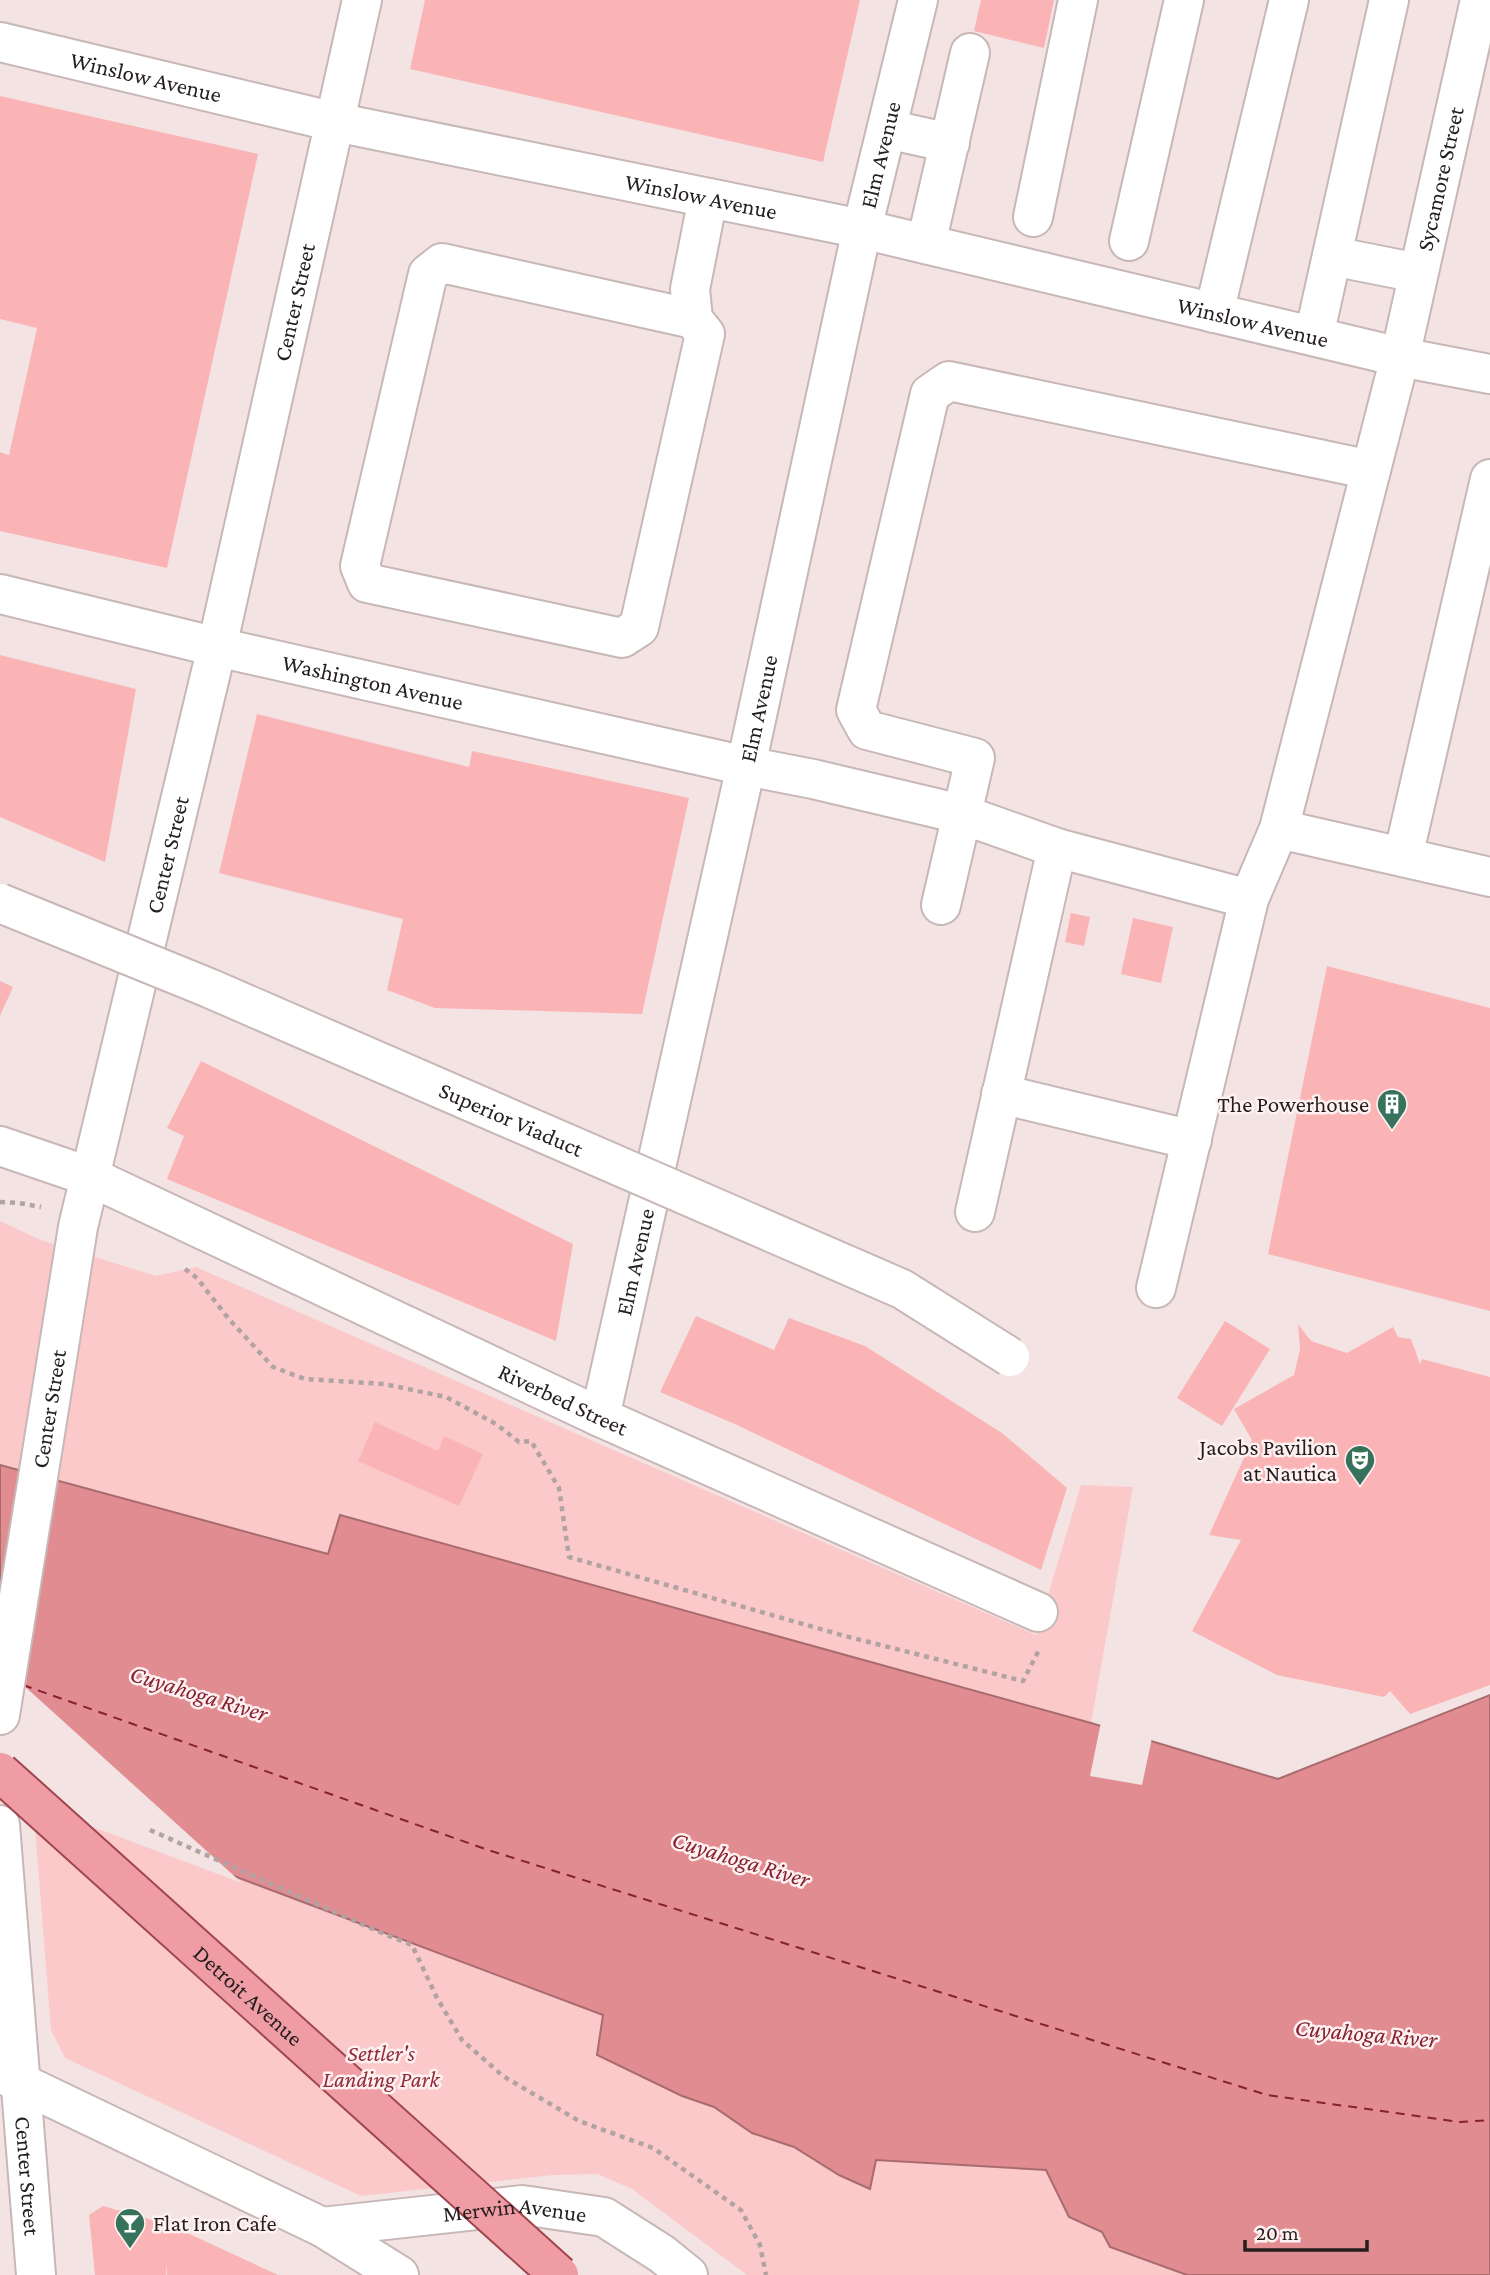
<svg xmlns="http://www.w3.org/2000/svg" width="1490" height="2275" viewBox="0 0 1490 2275" font-family="'Crimson Pro',serif">
	<rect width="100%" height="100%" fill="#f4e3e3"/>
	<path fill="#fbc9ca" d="M0,1221L41,1240L156,1276L196,1267L1036,1635L1081,1485L1133,1487L1091,1723L341,1515L328,1555L0,1465Z
		M33,1802L603,2015L597,2055L682,2096L714,2107L752,2133L794,2147L839,2175L870,2189L875,2160L1046,2170L1069,2217L1102,2232L1110,2247L1187,2275H747L632,2189L597,2174L553,2175L361,2196L65,2058L51,2030Z"/>
	<path fill="#e18c90" stroke="#a86b6e" stroke-width="2" d="M0,1465L328,1554L340,1515L1091,1723L1278,1779L1490,1695V2275H1187L1110,2247L1102,2232L1069,2217L1046,2170L876,2160L870,2189L839,2175L794,2147L752,2133L714,2107L682,2096L597,2055L603,2015L0,1788Z"/>
	<path fill="#f4e3e3" d="M0,1664L242,1883L0,1792Z
		M1101,1722L1152,1738L1142,1785L1090,1776Z"/>
	<g fill="none" stroke-linecap="round" stroke-linejoin="round">
		<path stroke="#852130" stroke-width="2" stroke-dasharray="9 7" stroke-linecap="butt" d="M23,1685L488,1850L1267,2095L1460,2122L1490,2120"/>
	</g>
	<path fill="#fbb4b6" d="M425,0H860L823,162L410,69Z
		M981,0H1054L1044,48L974,31Z
		M0,96L258,154L167,568L0,531V452L9,455L37,328L0,319Z
		M0,655L136,689L105,862L0,817Z
		M257,714L469,767L472,751L689,798L642,1014L435,1008L387,990L403,919L219,873Z
		M1071,913L1090,917L1084,946L1065,942Z
		M1133,918L1173,927L1161,983L1121,974Z
		M1327,966L1490,1008V1311L1268,1254Z
		M0,981L13,987L0,1016Z
		M201,1061L573,1244L556,1341L167,1179L184,1136L167,1128Z
		M696,1316L774,1350L789,1318L865,1346L1002,1433L1067,1488L1041,1570L737,1425L660,1392Z
		M1225,1321L1270,1349L1222,1426L1177,1398Z
		M1298,1324L1311,1341L1347,1353L1393,1327L1398,1337L1411,1339L1420,1364L1422,1359L1490,1377V1685L1410,1714L1390,1691L1384,1697L1277,1675L1192,1631L1241,1540L1209,1535L1252,1440L1234,1409L1294,1375L1300,1349Z
		M375,1422L438,1451L444,1436L483,1454L459,1506L358,1461Z
		M103,2206L170,2225L278,2275H167V2262L166,2275H95L89,2215Z"/>
	<g fill="none" stroke-linecap="round" stroke-linejoin="round">
		<g stroke="#c8b7b7" stroke-width="42">
			<g id="minor">
				<path id="s1" d="M0,42L335,122L862,229L1400,357L1490,374"/>
				<path d="M887,129L950,143"/>
				<path d="M1033,217L1078,0"/>
				<path d="M1129,241L1184,0"/>
				<path d="M926,244L970,53"/>
				<path d="M1332,256L1418,273"/>
				<path d="M1214,313L1289,0"/>
				<path d="M693,319L442,263L428,274L360,566L367,583L622,638L639,627L705,334L693,319L690,289L708,198"/>
				<path d="M1314,336L1389,0"/>
				<path id="s2" d="M0,594L217,647L746,766L813,779L961,814L1057,848L1249,899"/>
				<path d="M1279,829L1490,877"/>
				<path d="M1403,857L1490,479"/>
				<path d="M941,905L975,758L867,730L856,710L930,394L949,381L1371,470"/>
				<path d="M1001,1094L1192,1140"/>
				<path id="s3" d="M0,1146L91,1177L600,1417L1038,1612"/>
				<path d="M975,1212L1057,848"/>
				<path id="s4" d="M1156,1288L1249,899L1279,829L1400,357L1480,0"/>
				<path id="s5" d="M600,1417L746,766L862,229L918,0"/>
				<path id="s6" d="M0,1715L78,1227L217,647L362,0"/>
				<path id="s7" d="M0,1825C13,1975 23,2125 36,2275"/>
				<path d="M0,2073L322,2227L399,2275"/>
				<path id="s8" d="M322,2227L522,2205L604,2217L662,2254L688,2275"/>
			</g>
		</g>
		<path stroke="#b1a3a3" stroke-width="4.5" stroke-dasharray="5 5" stroke-linecap="butt" d="M0,1202L19,1203L41,1207
			M185,1269L197,1278L228,1318L273,1367L305,1379L384,1384L446,1397L496,1424L519,1442L531,1441L559,1488L569,1557L845,1636L1023,1681L1039,1650
			M150,1830L384,1934L412,1945L437,1998L462,2040L503,2076L579,2121L653,2148L741,2210L760,2245L766,2275"/>
		<use href="#minor" stroke="#fff" stroke-width="38"/>
		<g stroke="#c8b7b7" stroke-width="42" stroke-linecap="butt">
			<g id="minor-bridge">
				<path id="s9" d="M0,903L209,988L902,1289L1010,1357"/>
			</g>
		</g>
		<g stroke="#a1454f" stroke-width="42" stroke-linecap="butt">
			<g id="major-bridge">
				<path id="s10" d="M0,1772L559,2275"/>
			</g>
		</g>
		<use href="#minor-bridge" stroke="#fff" stroke-width="38"/>
		<use href="#major-bridge" stroke="#ef9ca5" stroke-width="38"/>
	</g>
	<defs>
		<g id="building-pin" transform="scale(1.575)"><path d="M0 17L-7.5 6A9.5 9.5 0 1 1 7.5 6Z" fill="#37725c" stroke="#fff1f1"/><path d="M-4-6H4V6H1V3H-1V6H-4ZM-2.5-4.3h1.7v1.8h-1.7ZM.8-4.3h1.7v1.8H.8ZM-2.5-1h1.7V.8h-1.7ZM.8-1h1.7V.8H.8Z" fill="#fff"/></g>
		<g id="theatre-pin" transform="scale(1.575)"><path d="M0 17L-7.5 6A9.5 9.5 0 1 1 7.5 6Z" fill="#37725c" stroke="#fff1f1"/><path d="M-5-5.5Q0-4 5-5.5V0Q5 5 0 6Q-5 5-5 0ZM-3.3-2.5H-1v1.5H-3.3ZM1-2.5H3.3v1.5H1ZM-2.8 1Q0 5.5 2.8 1Z" fill="#fff"/></g>
		<g id="bar-pin" transform="scale(1.575)"><path d="M0 17L-7.5 6A9.5 9.5 0 1 1 7.5 6Z" fill="#37725c" stroke="#fff1f1"/><path d="M-6-5H6L.8 .8V4.5H3.5V6h-7V4.5H-.8V.8Z" fill="#fff"/></g>
	</defs>
	<g fill-rule="evenodd">
		<use href="#building-pin" x="1392" y="1104"/>
		<use href="#theatre-pin" x="1360" y="1460"/>
		<use href="#bar-pin" x="130" y="2223"/>
	</g>
	<g text-anchor="middle" dominant-baseline="central" stroke-width="5" stroke-linejoin="round" paint-order="stroke">
		<g font-size="23" fill="#241e1e" stroke="#fff1f1">
			<text stroke="none"><textPath href="#s1" startOffset="150">Winslow Avenue</textPath></text>
			<text stroke="none"><textPath href="#s5" startOffset="1293">Elm Avenue</textPath></text>
			<text stroke="none"><textPath href="#s4" startOffset="1146">Sycamore Street</textPath></text>
			<text stroke="none"><textPath href="#s1" startOffset="718">Winslow Avenue</textPath></text>
			<text stroke="none"><textPath href="#s6" startOffset="1444">Center Street</textPath></text>
			<text stroke="none"><textPath href="#s1" startOffset="1284">Winslow Avenue</textPath></text>
			<text stroke="none"><textPath href="#s2" startOffset="383">Washington Avenue</textPath></text>
			<text stroke="none"><textPath href="#s5" startOffset="726">Elm Avenue</textPath></text>
			<text stroke="none"><textPath href="#s6" startOffset="877">Center Street</textPath></text>
			<text stroke="none"><textPath href="#s9" startOffset="555">Superior Viaduct</textPath></text>
			<text stroke="none"><textPath href="#s5" startOffset="159">Elm Avenue</textPath></text>
			<text stroke="none"><textPath href="#s3" startOffset="618">Riverbed Street</textPath></text>
			<text stroke="none"><textPath href="#s6" startOffset="310">Center Street</textPath></text>
			<text stroke="none"><textPath href="#s10" startOffset="334">Detroit Avenue</textPath></text>
			<text stroke="none"><textPath href="#s7" startOffset="352">Center Street</textPath></text>
			<text stroke="none"><textPath href="#s8" startOffset="194">Merwin Avenue</textPath></text>
		</g>
		<g font-size="23" fill="#241e1e" stroke="#fff1f1" text-anchor="end">
			<text x="1369" y="1104">The Powerhouse</text>
			<text x="1337" y="1447">Jacobs Pavilion<tspan x="1337" dy="26">at Nautica</tspan></text>
			<text x="153" y="2223" text-anchor="start">Flat Iron Cafe</text>
		</g>
		<g font-size="23" font-style="italic" fill="#902c39" stroke="#fff1f1">
			<text x="381" y="2053">Settler's<tspan x="381" dy="26">Landing Park</tspan></text>
		</g>
		<g font-size="24" font-style="italic" fill="#852130" stroke="#fff1f1">
			<text transform="translate(199 1693) rotate(17)">Cuyahoga River</text>
			<text transform="translate(741 1859) rotate(17)">Cuyahoga River</text>
			<text transform="translate(1366 2033) rotate(5)">Cuyahoga River</text>
		</g>
	</g>
	<path d="M1245 2240v10h122v-10" fill="none" stroke="#241e1e" stroke-width="3.5"/>
	<text x="1256" y="2240" font-size="21" fill="#241e1e" stroke="#fff1f1" stroke-width="5" paint-order="stroke">20 m</text>
</svg>
